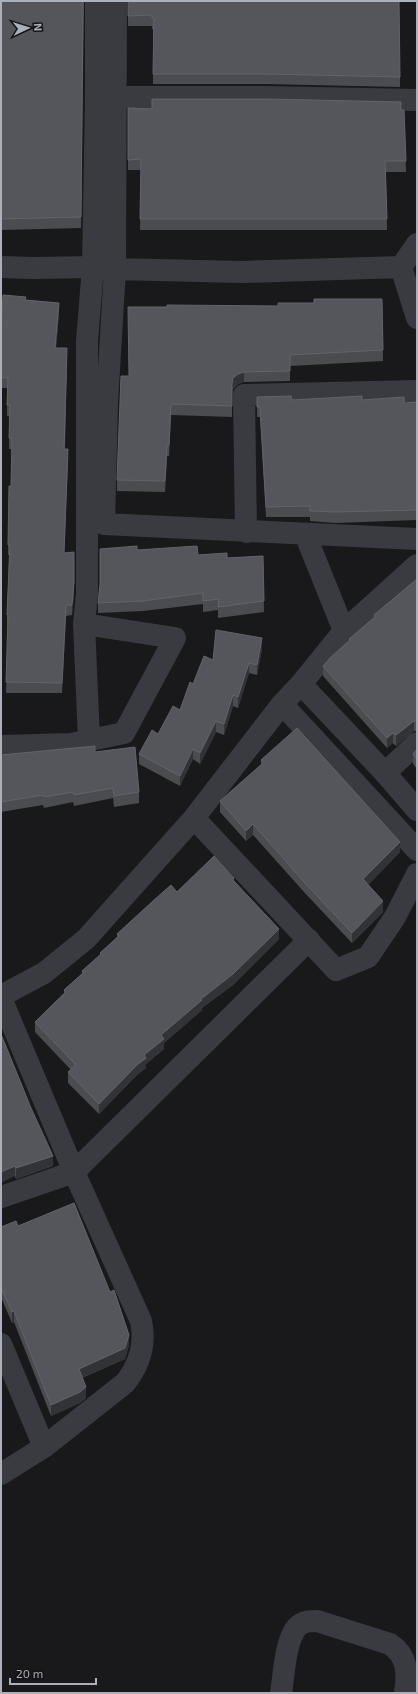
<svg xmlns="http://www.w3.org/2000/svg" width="418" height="1694" viewBox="0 0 418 1694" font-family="'Exo 2',sans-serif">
	<rect width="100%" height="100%" fill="#19191b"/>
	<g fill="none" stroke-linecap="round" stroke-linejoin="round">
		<path stroke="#3a3b40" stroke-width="22" d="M116,1L115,269L107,403L104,524L417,539
			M102,97H266L417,100
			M417,244L401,267L417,318
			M1,267L33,268L93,267L115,269L242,272L401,267
			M246,532L244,395L417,391
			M305,534L344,631
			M301,684L385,773L417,810
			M282,704L417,850
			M89,740L84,624L87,594V341L93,267L96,97V1
			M1,746L71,744L124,733L175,638L84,624
			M385,773L417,743
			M194,818L336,970L368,957L395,917L417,874
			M1,996L44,973L86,939L194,818L282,704L301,684L344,631L417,565
			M1,998L74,1172L141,1321C146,1344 140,1364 125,1383L44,1447L1,1474
			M1,1197L74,1172L309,940
			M1,1344L44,1447
			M281,1693C284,1675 285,1641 297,1627C303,1621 310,1621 317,1621L390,1644C408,1656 408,1674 405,1693"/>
	</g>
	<path fill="#4a4c50" d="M1,1H84L81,228L1,230Z
		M128,1L400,77V87L266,84H153V29H152V26H128Z
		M128,108L404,110L406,172H386L387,230H140L141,170H128Z
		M382,299L383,361L290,366V381L244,382L238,384L233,389L232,394V417L171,415L169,456H167L165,492L117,491V480L167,307L278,306Z
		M26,300L59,313L56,348L67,359L65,449L68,460L64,553L74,593L72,615L66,616L62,693H6L8,625H7V615L9,555H8V545L11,486L12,449H9V416H7V388H1V331Z
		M257,397L292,400H362L404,403L417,402V520L335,523L310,521V517H266L260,417H257Z
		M137,550L227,558L263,556L264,612L218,618V610L203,612V604L143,611L98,613V603Z
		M417,579V731H414L396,746L393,743L387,748L323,676V666L349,641V639L374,618V615Z
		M262,649L257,675L249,673L238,708L233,706L224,735L216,732L200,764L193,759L180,786L139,764V754L180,710L193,684L213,660Z
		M417,749V769L413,764V754Z
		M95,752L139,792V803L114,807L113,798L74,806L73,802L44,808L43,805L1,812V755Z
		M261,760L400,852L368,885L383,912L352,943L304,892L253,835L246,841L220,812V801L261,765Z
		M234,881L279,939L233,985L202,1008V1010L164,1043V1049L146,1064V1068L137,1075L99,1114L68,1083V1072L71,1070L35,1032V1022L64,993V990L82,974V971L100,955V953L117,937V934L177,892Z
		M1,1034L53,1166L16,1179L15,1176Z
		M18,1226L129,1345L125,1359L82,1378L86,1398L80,1403L51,1416L14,1322L12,1323L1,1297V1227Z"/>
	<path fill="#323336" d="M59,303V313L55,359V348Z
		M244,372V382L238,384L233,389L232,395V384L233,378L238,374Z
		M171,404V415L169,456V445Z
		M167,445V456L165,492V481Z
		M68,449V460L64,563V553Z
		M74,583V593L72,615V605Z
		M66,605V616L62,693V683Z
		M262,638V649L257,675V665Z
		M249,663V673L238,708V697Z
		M233,695V706L224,735V724Z
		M216,721V732L200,764V753Z
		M414,721V731L396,746V735Z
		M393,733V743L387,748V738Z
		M193,749V759L180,786V776Z
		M253,824V835L246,841V831Z
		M400,842V852L363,890V879Z
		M383,901V912L352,943V933Z
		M279,929V939L233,985L202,1008V1010L164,1043V1049L146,1064V1068L137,1075L99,1114V1104L137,1065L144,1055L161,1035Z
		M53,1156V1166L16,1179V1168Z
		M15,1166V1176L1,1183V1172Z
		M14,1311V1322L12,1323V1312Z
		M129,1335V1345L125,1359L79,1379V1369Z
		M86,1387V1398L80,1403L51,1416V1405Z"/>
	<path fill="#55565c" stroke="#62646a" d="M1,1H83L81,217L1,219Z
		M128,1H399L400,77L266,74H153L154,18H152V15L128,16Z
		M152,99H266L401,102V110H404L406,161H385L387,219H140L141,159L128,160V108L152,109Z
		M3,295L26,297L25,300L59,303L55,348H67L64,449H68L64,553L74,552V583L72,605H66L62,683L6,682L8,615H7L10,545H8L9,486H11L12,438H9L10,405H7L8,378L1,377V331Z
		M314,299H382L383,350L290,355V371L244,372L238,374L233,378L232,384V406L171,404L169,445H167L165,481L117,480L121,376H129L128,307H167V305L278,306V303H314Z
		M291,396L292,400L362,396V400L404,397V403L417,402V510L335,512L310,511V506L266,507L260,407H257V397Z
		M137,546V550L197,546L198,555L227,553V558L263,556L264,601L218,607L219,599L203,601V593L143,601L98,603L100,584V549Z
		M417,579V721H414L396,735L393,733L387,738L323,666L331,657L350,640L349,639L375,617L374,615Z
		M216,630L262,638L257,665L249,663L238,697L233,695L224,724L216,721L200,753L193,749L180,776L139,754L152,730L158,734L173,706L180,710L190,682L193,684L204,656L213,660Z
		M297,728L400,842L363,879L383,901L352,933L304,882L253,824L246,831L220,801L263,763L261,760Z
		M95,746V752L135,747L139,792L114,796L113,788L74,795L73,792L44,797L43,795L1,802V755Z
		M417,749V759L413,754Z
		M214,856L234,878L233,880L279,929L233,974L201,999L202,1000L161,1035L164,1039L144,1055L146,1058L137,1065L99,1104L68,1072L76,1065L35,1022L66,992L64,990L83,973L82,971L101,954L100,953L119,936L117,934L154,900L171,885L177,892Z
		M1,1034L31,1108L53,1156L16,1168L15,1166L1,1172Z
		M74,1203L110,1292L114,1290L129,1335L125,1348L79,1369L86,1387L80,1392L51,1405L14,1311L12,1312L1,1287V1227L16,1221L18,1226Z"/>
	<rect width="418" height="1694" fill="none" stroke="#abb0bb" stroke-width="4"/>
	<g transform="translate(28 28) rotate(86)" stroke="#141416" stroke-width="3" paint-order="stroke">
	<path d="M0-3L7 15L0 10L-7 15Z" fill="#abb0bb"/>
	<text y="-6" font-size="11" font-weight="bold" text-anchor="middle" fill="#abb0bb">N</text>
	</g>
	<path d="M10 1678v6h86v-6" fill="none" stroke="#abb0bb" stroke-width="2"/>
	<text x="16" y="1678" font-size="12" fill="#abb0bb" stroke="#141416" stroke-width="3" paint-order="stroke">20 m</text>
</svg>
